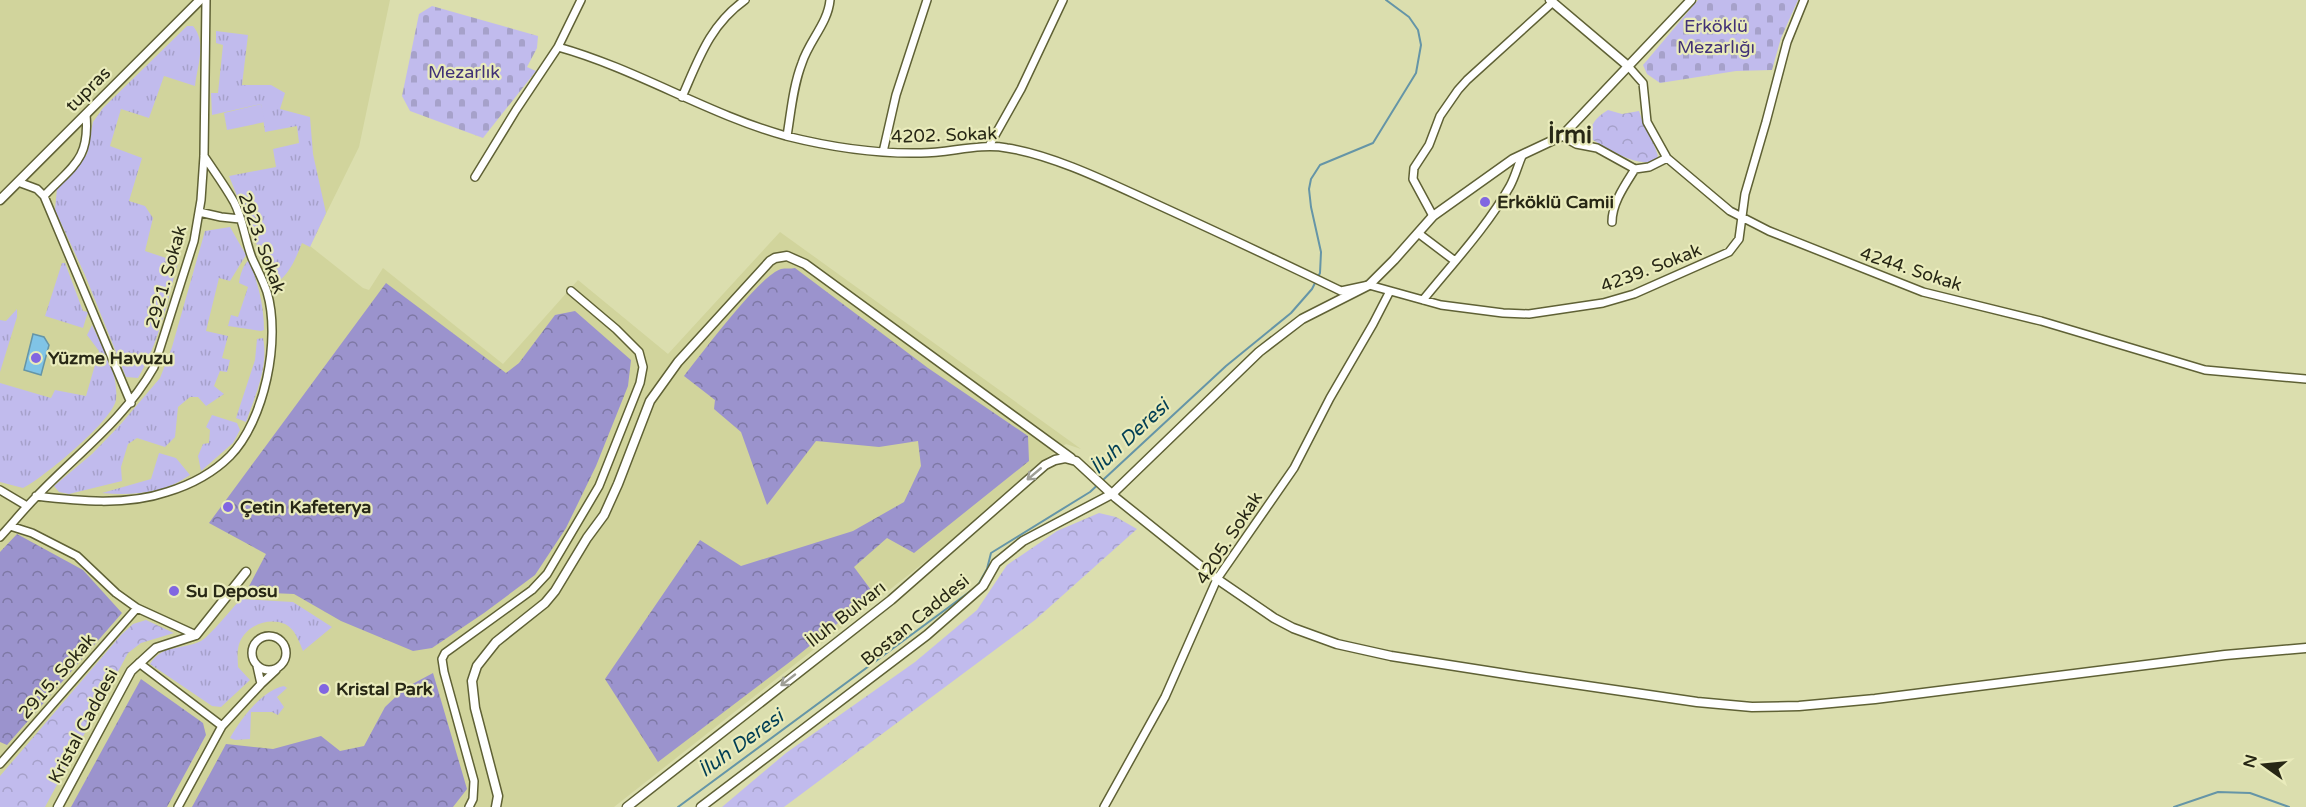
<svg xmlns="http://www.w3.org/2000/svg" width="2306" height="807" viewBox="0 0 2306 807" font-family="'Varela Round',sans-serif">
	<defs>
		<pattern id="grass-tufts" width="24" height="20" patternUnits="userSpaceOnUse" patternTransform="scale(1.5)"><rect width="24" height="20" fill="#c1bbed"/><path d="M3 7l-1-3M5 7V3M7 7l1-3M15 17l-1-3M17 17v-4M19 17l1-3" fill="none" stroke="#a6a1ca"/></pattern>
		<pattern id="forest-crowns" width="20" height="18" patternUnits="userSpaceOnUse" patternTransform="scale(1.5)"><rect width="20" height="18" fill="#9b93cd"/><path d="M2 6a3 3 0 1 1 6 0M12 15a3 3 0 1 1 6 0" fill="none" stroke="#7e78a5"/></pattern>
		<pattern id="cemetery-stones" width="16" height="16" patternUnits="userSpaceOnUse" patternTransform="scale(1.5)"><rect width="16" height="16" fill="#c1bbed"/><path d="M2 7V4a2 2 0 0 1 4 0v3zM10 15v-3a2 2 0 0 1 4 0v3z" fill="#a6a1ca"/></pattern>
		<pattern id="park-crowns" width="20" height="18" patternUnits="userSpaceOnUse" patternTransform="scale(1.5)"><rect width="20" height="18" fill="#c1bbed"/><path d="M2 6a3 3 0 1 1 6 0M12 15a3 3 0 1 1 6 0" fill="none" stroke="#a6a1ca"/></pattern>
	</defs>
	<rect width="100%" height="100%" fill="#dbdeae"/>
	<path fill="#d1d49c" d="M0,0H390L359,147L310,246L363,288L369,290L383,268L503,364L578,280L668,354L780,232L1081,449L1066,444L1035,466L940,550L614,807H0Z"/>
	<path fill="url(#grass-tufts)" d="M187,26H193C207,42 197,67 195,86L164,76L149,118L121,109L110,146L142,158L129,201L145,206L153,218L145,251L178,262C167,302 159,343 138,378L126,377L85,275L55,210L57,188L87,154L93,122L103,108Z
		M216,31L248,35L242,85H271L285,93L280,109L310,117L313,154L326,213L310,247L302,243C295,260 288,279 270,286L263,260L229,176L276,167L273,149L299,143L297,126L265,132L261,104L212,115L211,93H218L223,45L216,43Z
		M230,227L246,255L230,281L219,278L206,331L228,336L222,358L230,360L227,372L220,371L214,386L224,394L206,406L198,397H190L178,407L175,437L165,447L137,438L128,444L121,467L122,481L69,494L59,492L54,486L92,454L120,425L160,378L172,347L205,231Z
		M249,260C258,283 264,306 264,330L261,331L228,326L231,315L238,317L248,287L239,283C240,275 243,265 249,260Z
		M62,263H65L83,311L88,312L83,328L45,316Z
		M17,309V317L0,372V320L6,321Z
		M92,325C102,347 119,374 116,399C115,419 42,479 23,488L0,482V383L51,398L55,390L86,396L99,351L87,335Z
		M263,338C269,366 255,396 246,422L236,418L255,360L257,339Z
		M212,415L237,423L240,430L233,443L201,471L198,456L203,444L209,443L210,430L206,427Z
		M159,453L176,458L190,475C165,493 132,496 102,493L151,479Z
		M241,599L293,602L332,627L303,651C299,641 295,629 285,624C266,616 241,628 238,649C237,654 238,662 238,667L250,680L221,707L212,706L150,664C162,644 183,650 201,641C210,636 232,608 241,599Z
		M284,686L287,688L277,697L284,707L278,715L272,712H251L250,739L235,740L230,738C241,719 262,690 284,686Z"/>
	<path fill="url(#forest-crowns)" d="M795,268L928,368L1028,436L1029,461L914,553L887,538L854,567L874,594L791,661L658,762L605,679L700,540L741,566L853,531L904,502L921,466L918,441L879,447L816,441L767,505L741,432L714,409L715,400L684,376C700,356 760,275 781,269C785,268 791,269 795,268Z
		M386,283L506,373L519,363L555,315L575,311L631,360L628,386L596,466L566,528L535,575L484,613L432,648L413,651L341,621L294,594L246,592L266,554L209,523Z
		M17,534L83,570L122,613L7,745L0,742V552Z
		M433,673L467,789L453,807H192L226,744L273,749L321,736L340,751L364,746L385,707L405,688Z
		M141,679L203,723L206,735L167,807H71Z"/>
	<path fill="url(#cemetery-stones)" d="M1698,0H1798L1781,38L1772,70L1736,71L1660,83L1647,74L1643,65Z
		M432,6L538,36L537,48L527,67L536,71L483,138L410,111L402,96L419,14Z"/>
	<path fill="url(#park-crowns)" d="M1608,110L1622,114L1639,111C1644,127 1654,141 1658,156L1655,161C1633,167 1609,148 1589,138C1590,125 1596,117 1608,110Z
		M1099,513L1116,517L1137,529L1035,620L784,807H722L786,753L915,662L977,610L1007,565L1057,531Z
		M146,620L174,633L141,643L128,653L45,807H0V776L121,635L133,624Z"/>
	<path fill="#c1bbed" d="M261,104L265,122L227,130L224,113Z"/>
	<path fill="#80c4e6" stroke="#6595a7" stroke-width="1.5" d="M33,334L44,337L49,345L41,375L24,370Z"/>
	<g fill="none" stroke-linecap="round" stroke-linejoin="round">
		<path stroke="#6595a7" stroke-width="2" d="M977,587L987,569L991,553L1090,492L1226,366L1291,313L1312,289L1320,273L1321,252L1311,207L1309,189L1311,179L1320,165L1373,143L1416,73L1421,45L1418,30L1409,17L1386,0
			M678,807L972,590
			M2174,807L2218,792L2250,793L2289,807"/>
		<g stroke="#5f6135" stroke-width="10">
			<path id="minor" d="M558,47C637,69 707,114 786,136C830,147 876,154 921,153C950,153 979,143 1007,148C1054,155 1112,184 1156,204C1217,232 1279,261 1341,291L1369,285L1441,305L1503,313L1529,314L1603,303L1634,294L1729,252L1739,239L1745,194L1766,122L1787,42L1804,0
				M1628,66L1643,83L1647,122L1667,158L1730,211L1769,231L1923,292L2041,321L2205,370L2306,379
				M682,97C699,58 710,25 745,0
				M787,136C791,112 793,86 802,63C809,41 828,23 830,0
				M1562,136L1576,144L1597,148L1635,169L1649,167L1667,158
				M989,146L1021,89L1063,0
				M883,152L896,95L927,0
				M475,177L516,110L558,47L581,0
				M18,182L37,189L44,196L131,403
				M44,196C72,166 90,160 86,115
				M199,212L221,217L240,219
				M1433,216L1413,179L1414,168L1429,145L1440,116L1458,90L1467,80L1553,2
				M1612,222C1612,203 1625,185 1635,169
				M1418,233L1455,261
				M1423,300C1453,263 1487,227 1510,186C1515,177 1518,165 1522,156
				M0,490L27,506
				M36,496C78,501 126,506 167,492C190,485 213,473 230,456C265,420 281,339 267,292C263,280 257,269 252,258C245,240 243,219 234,202C225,186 214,171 204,156
				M10,526L32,533L77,556L116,593L137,608L196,635
				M0,537C12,524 24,509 37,496C78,453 124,420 154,367L194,241L201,200L204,156L206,0
				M252 653a17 17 0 1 1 34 0a17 17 0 1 1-34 0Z
				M139,663L222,726
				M257,666L261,684L276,670
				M0,764L137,608
				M178,807L222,726L261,684
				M469,807L473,799L474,781L444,672L442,659L445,653L532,590L547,574L599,486L640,383L643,367L639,352L616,329L571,291
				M1104,807L1165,697L1217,579L1294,468L1330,398L1373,324L1390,291"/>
		</g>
		<g stroke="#5f6135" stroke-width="11">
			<path id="tertiary" d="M1550,0L1628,66
				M0,200L200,0
				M58,807L131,671L156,648L196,635L246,572
				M496,807L498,796L475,708L472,681L477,666L496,642L545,603L555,591L587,538L604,515L618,484L650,401L678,362L770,261L775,258L787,256L805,264L1071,458
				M627,807L891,600L1045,465L1055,460L1065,458L1076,461L1116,498L1217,579L1274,618L1293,628L1337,644L1391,656L1519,676L1697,702L1752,707L1799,706L1875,699L2225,655L2306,648
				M701,807L927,635L983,586L996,563L1023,541L1112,494L1259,352L1302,319L1369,285L1394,260L1433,216L1513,159L1562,136L1691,0"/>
		</g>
		<use href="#minor" stroke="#fff" stroke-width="7"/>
		<use href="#tertiary" stroke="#fff" stroke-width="8"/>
	</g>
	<defs><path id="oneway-shaft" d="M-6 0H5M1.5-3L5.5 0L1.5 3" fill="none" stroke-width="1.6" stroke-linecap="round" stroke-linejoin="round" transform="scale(1.5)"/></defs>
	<g stroke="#9e9e96">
		<use href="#oneway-shaft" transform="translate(1034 474) rotate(140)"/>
		<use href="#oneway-shaft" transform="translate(788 680) rotate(142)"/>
	</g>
	<g fill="#8166e1" stroke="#e9ebbb" stroke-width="2">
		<circle cx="1485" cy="202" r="6"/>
		<circle cx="36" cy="358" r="6"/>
		<circle cx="228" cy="507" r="6"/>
		<circle cx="174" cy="591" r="6"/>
		<circle cx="324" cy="689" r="6"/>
	</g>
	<g text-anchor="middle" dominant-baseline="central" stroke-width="4.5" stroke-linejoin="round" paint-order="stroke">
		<g font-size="18" fill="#413177" stroke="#e9ebbb">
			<text x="1716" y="26">Erköklü<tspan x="1716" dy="21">Mezarlığı</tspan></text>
			<text x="464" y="72">Mezarlık</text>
		</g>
		<g font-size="18" fill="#272715" stroke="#e9ebbb">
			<text transform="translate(88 89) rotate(-45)">tupras</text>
			<text transform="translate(944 135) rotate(-2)">4202. Sokak</text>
			<text transform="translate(262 243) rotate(70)">2923. Sokak</text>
			<text transform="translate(1651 268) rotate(-21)">4239. Sokak</text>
			<text transform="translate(1911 269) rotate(18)">4244. Sokak</text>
			<text transform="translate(166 277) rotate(-74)">2921. Sokak</text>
			<text transform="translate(1229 538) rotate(-57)">4205. Sokak</text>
			<text transform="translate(846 614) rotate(-38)">İluh Bulvarı</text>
			<text transform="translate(915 620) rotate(-39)">Bostan Caddesi</text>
			<text transform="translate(57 676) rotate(-49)">2915. Sokak</text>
			<text transform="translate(83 726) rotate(-62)">Kristal Caddesi</text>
		</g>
		<g font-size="18" font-weight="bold" fill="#272715" stroke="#e9ebbb" text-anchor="start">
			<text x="1497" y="202">Erköklü Camii</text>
			<text x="48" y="358">Yüzme Havuzu</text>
			<text x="240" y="507">Çetin Kafeterya</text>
			<text x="186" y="591">Su Deposu</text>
			<text x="336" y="689">Kristal Park</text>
		</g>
		<g font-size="20" font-style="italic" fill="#003e54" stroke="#e9ebbb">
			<text transform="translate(1130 437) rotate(-43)">İluh Deresi</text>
			<text transform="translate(741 744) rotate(-36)">İluh Deresi</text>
		</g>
		<g font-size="24" font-weight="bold" fill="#272715" stroke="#e9ebbb">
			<text x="1570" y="135">İrmi</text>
		</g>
	</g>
	<g transform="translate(2264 765) rotate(285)" stroke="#e9ebbb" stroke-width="4.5" paint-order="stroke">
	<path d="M0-4.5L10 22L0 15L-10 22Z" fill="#272715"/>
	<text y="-9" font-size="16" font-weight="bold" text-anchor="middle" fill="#272715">N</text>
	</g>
</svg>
